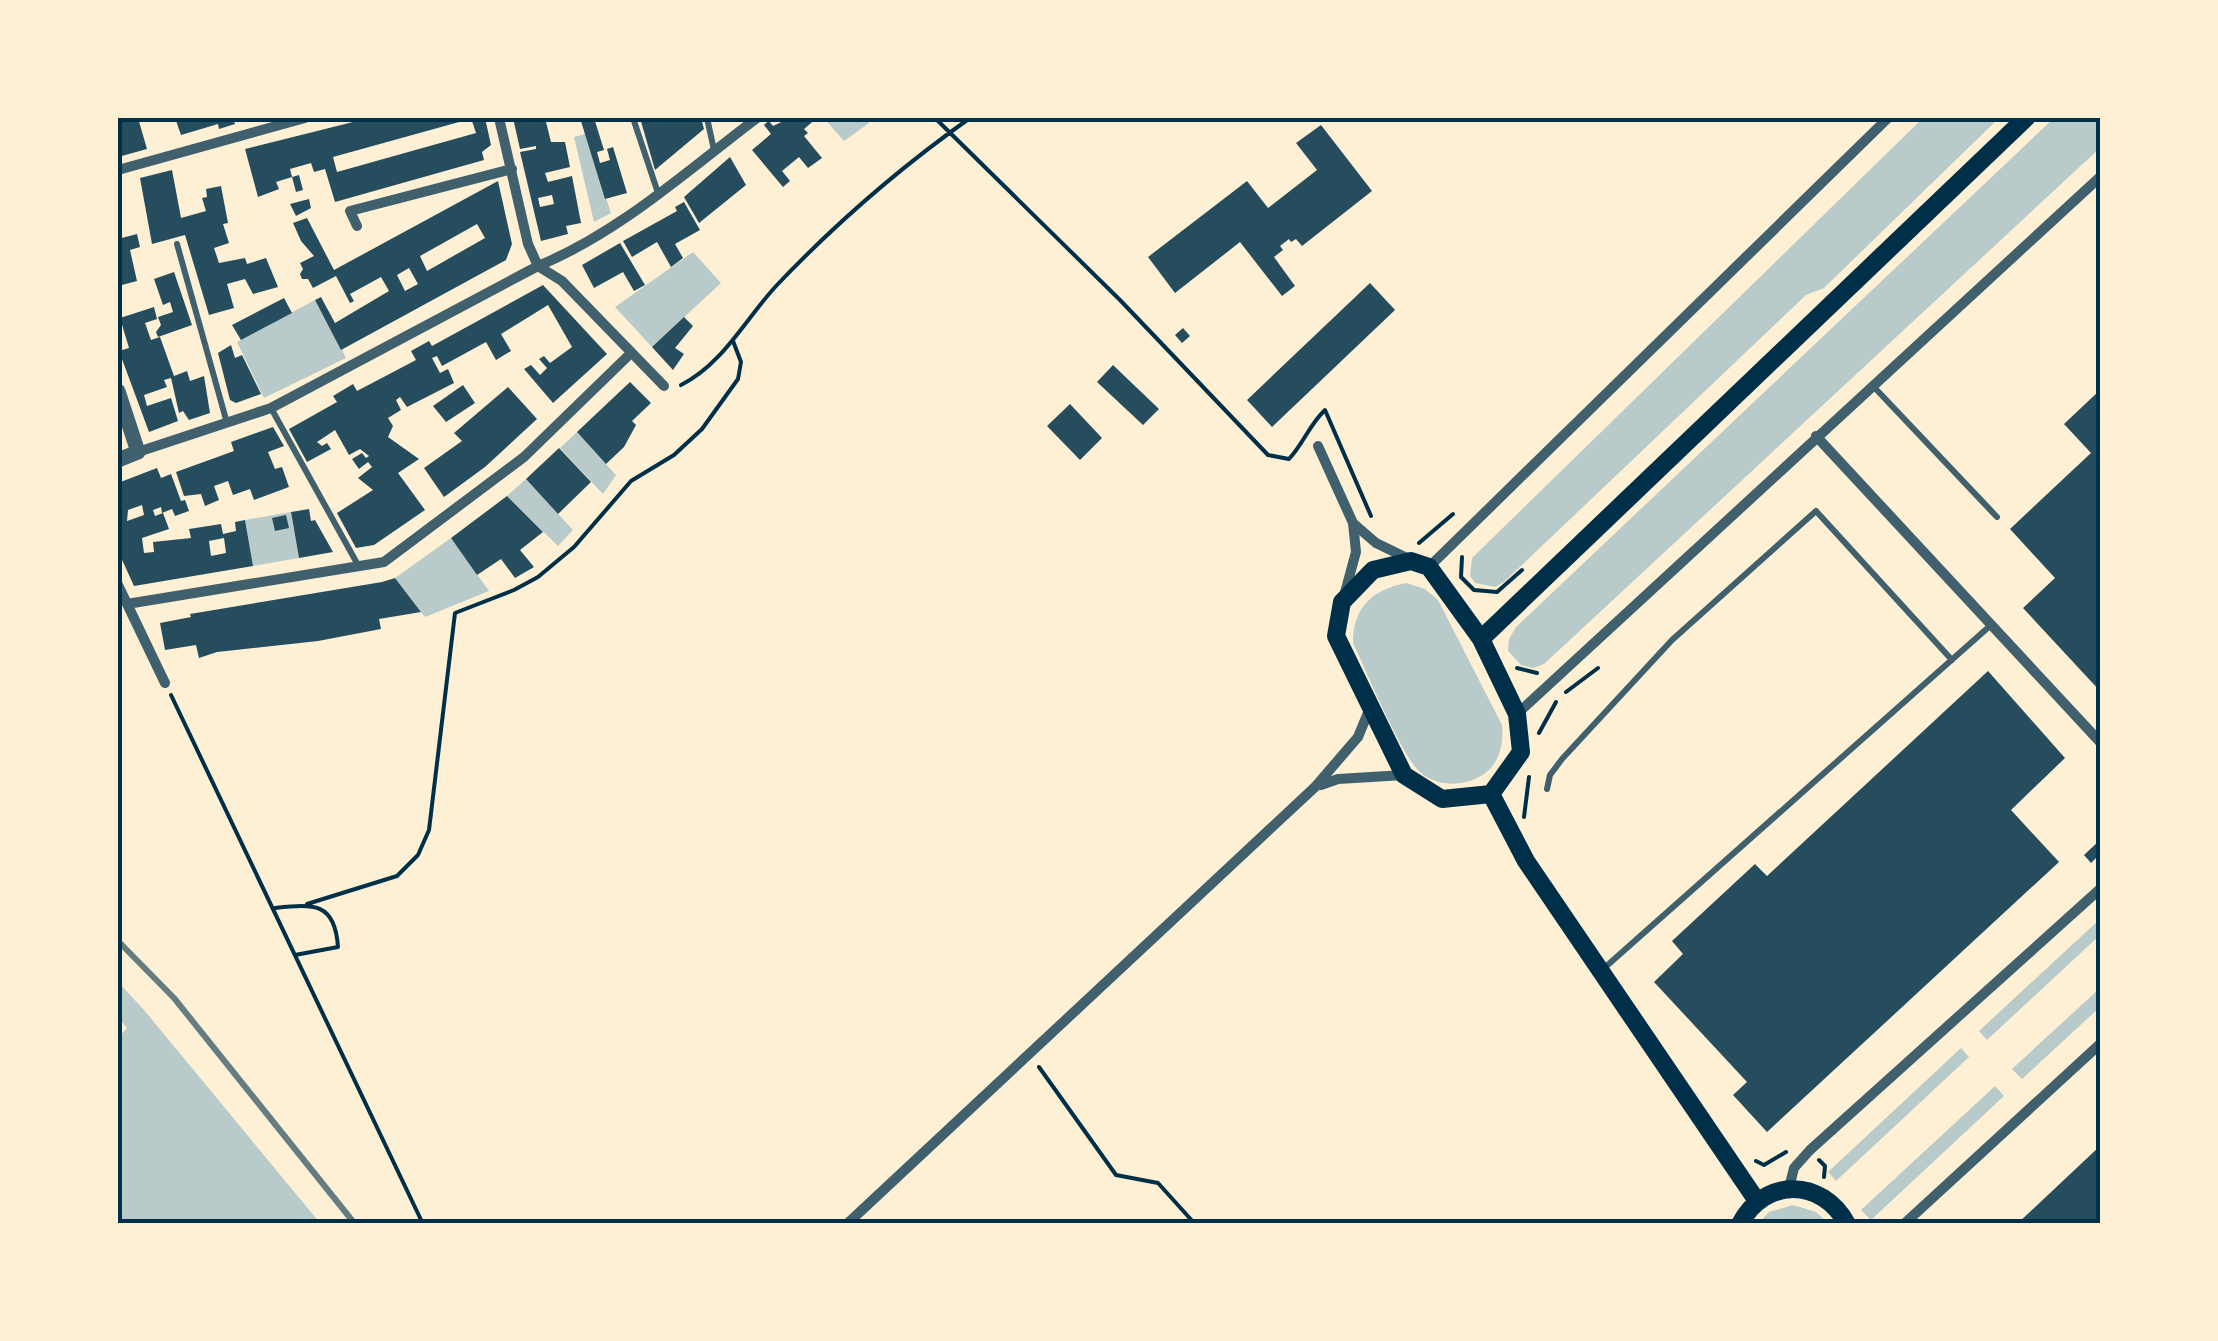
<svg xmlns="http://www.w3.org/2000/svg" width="2218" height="1341" viewBox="0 0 2218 1341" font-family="'Noto Sans',sans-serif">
	<rect width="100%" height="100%" fill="#fdf0d5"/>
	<path fill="#b9caca" d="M824,118H865L869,123L844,141Z
		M1923,118H1999L1824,288L1806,295L1504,582L1495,587L1475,583L1470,576L1472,558Z
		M2054,118H2100V148L1544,664L1533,668L1521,665L1508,651L1509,639L1516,627Z
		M585,134L611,213L594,222L574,137Z
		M693,252L721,283L652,347L615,307Z
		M315,300L346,358L264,398L237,342Z
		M577,432L616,475L603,494L560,448Z
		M526,479L573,530L558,546L507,496Z
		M291,512L299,558L253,566L245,520Z
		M451,538L489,591L425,617L395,578Z
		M1406,583L1425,589L1438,600L1502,725C1504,746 1499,767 1479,777C1460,787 1437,786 1421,773C1402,758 1366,670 1353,643C1353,607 1372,590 1406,583Z
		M2100,919V935L1987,1040L1979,1031Z
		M118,982L144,1010L320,1223H118V1038L127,1028L118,1017Z
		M2100,988V1007L2022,1079L2012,1069Z
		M1961,1048L1969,1057L1836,1181L1828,1172Z
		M1995,1086L2004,1096L1871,1220L1861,1210Z
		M1793,1205L1816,1212L1828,1223H1759L1769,1212Z"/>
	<path fill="#264d5e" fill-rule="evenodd" d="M118,118H138L147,149L118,157Z
		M175,118H233L235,124L219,129L218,124L181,135Z
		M369,118L470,119L333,157L337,172L476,133L471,118H485L491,145L482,152L484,160L335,202L325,169L314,172L311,163L290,169L292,177L276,182L279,189L258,197L245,149Z
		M513,118H545L551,142H565L570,167L545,173L548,182L572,176L581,223L566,226L568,234L541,241L520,152L536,149V146L520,149ZM552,195L554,204L540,207L538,198Z
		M580,118H594L604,150L597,152L600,163L610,160L607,149L613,147L627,193L605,199Z
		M640,118H701L704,129L655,170Z
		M790,118H817L804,129L808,133L804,136L822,158L808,168L799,157L782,171L790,181L783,187L752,150L771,134L764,125L766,123L769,121L773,126Z
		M1321,125L1372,191L1302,246L1296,239L1291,242L1289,239L1280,246L1283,250L1274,257L1295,286L1282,296L1240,242L1175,293L1148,257L1247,181L1268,208L1317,170L1296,143Z
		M730,157L746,185L699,223L684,197Z
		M172,170L181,218L206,211L202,198L207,197L206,189L221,186L228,223L223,224L229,243L214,248L219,263L245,258L247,264L266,258L278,287L253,294L245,279L227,284L234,308L209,315L185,235L152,244L140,178Z
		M299,175L303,190L296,192L292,177Z
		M498,181L512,244L506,260L341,350L315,300L321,297L335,323L389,291L381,277L350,294L354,301L350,303L336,276L313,288L308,279H302L300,274L303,269L300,263L314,256L301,241L293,223L307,218L334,270ZM477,224L485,238L427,271L420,256ZM409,268L418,284L405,291L397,275Z
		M309,199L311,208L296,216L290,204Z
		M684,202L700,230L675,244L683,258L671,267L657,242L632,257L623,241L677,211L675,207Z
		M137,234L140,247L130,250L137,281L118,286V239Z
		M620,243L645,285L634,291L623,272L594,288L582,265Z
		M174,272L192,325L158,337L156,332L161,325L158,317L173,312L170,302L163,305L154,279Z
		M1370,283L1395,310L1272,427L1247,400Z
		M543,285L607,354L553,403L524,369L531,365L540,375L547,368L539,359L544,356L550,363L572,347L548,305L501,334L511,351L496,360L486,342L442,366L437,356L432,358L440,373L448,369L454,383L407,407L400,397L396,400L401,410L388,418L393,426L388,437L419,459L398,473L425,510L374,545L356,548L337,513L373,490L358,478L372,467L368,462L359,469L352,459L362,453L366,458L369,456L360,449L349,455L335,430L317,442L322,446L327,443L331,449L307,462L289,429L337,402L333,396L353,384L357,391L416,360L411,351L429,341L432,346Z
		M284,298L292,313L241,340L232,325Z
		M154,307L157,319L145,323L151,340L160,337L174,376L187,371L190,381L204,376L210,413L189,420L183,411L179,413L171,378L164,380L167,387L144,395L147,406L171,398L178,421L149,432L119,351L129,348L120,318Z
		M684,317L693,326L675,348L684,354L673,370L652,347Z
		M1183,328L1190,336L1182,343L1175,335Z
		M231,345L235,358L242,355L261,394L236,403L230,400L218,353Z
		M1113,365L1159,409L1143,425L1097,382Z
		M630,382L651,403L632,421L636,425L624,447L606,464L577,432Z
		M463,385L475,403L446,422L433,406Z
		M508,387L537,419L485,467L444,497L424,468L462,441L454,433Z
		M2100,390V691L2023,608L2055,578L2010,529L2091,453L2064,424Z
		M1070,404L1102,438L1080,460L1047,426Z
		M273,427L284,446L268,452L275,469L282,467L289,487L254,500L250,489L233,495L228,481L214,486L219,500L205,506L201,494L184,496L176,472L234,451L231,442Z
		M559,448L591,482L558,514L526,479Z
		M157,468L161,478L171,474L181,501L185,500L189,511L175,516L172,509L162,513L161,507L153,510L155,516L163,513L169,529L142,538L144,553L154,552L153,542L191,538L189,529L221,524L223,534L236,531L235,522L245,520L253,566L134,586L118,551V483ZM142,505L144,515L127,521L128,510ZM224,538L226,553L211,556L209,541Z
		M507,496L543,532L520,550L534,567L515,578L501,559L477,575L451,538Z
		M309,509L311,521L315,520L333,552L299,558L291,512Z
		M286,515L289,528L275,531L272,518Z
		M395,578L421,612L379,619L381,629L318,641L217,652L199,658L196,645L165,650L160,623L191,617L190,614L382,582Z
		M1988,671L2065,758L2011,810L2059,862L1767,1132L1733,1095L1747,1082L1654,982L1683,954L1672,941L1755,864L1767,876Z
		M2100,840V854L2091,863L2084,855Z
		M2100,1146V1224H2017L2083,1162Z"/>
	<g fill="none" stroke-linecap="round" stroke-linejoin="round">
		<path stroke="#003049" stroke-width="4" d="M935,118L1120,300L1268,455L1289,459C1304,443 1309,425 1325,410L1371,516
			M681,385C723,364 746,318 777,285C835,224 901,167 970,118
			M1419,543L1453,514
			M1462,557L1461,577L1474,590L1497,592L1522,570
			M1517,668L1537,673
			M1566,692L1598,668
			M171,695L423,1224
			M1539,733L1556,702
			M1524,817L1529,777
			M307,904L397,876L418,855L429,830L455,613L514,590L538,577L574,547L631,481L674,455L702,429L738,379L741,362L733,341
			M275,908C314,904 335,902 338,947L295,955
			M1039,1067L1116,1175L1158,1183L1195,1224
			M1819,1160L1825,1166L1824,1177
			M1756,1161L1764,1165L1786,1152"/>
		<path stroke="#3f606c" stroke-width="6" d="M633,118L658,193
			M707,118L714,150
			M177,244L227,423
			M1873,386L1997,517
			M271,408L358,565
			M1547,789L1550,775L1562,759L1672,640L1816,511L1952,660
			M1602,970L1991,625"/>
		<path stroke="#3f606c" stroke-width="10" d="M499,118L528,244L538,266
			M118,170L305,118
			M357,226L350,211L512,169
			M538,266L562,281L664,386
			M1816,436L2100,742
			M1318,446L1353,523L1356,552L1344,596
			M138,452L271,408L538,266C619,233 688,170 757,118
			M1354,524L1376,543L1411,560
			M1429,567L1888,118
			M118,585L165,683
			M127,604L384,562L524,457L631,353
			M1517,714L2100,177
			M1321,785L1338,779L1404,775
			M1789,1188L1794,1168L1810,1150L2100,889
			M847,1224L1315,787L1358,737L1370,708
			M1904,1224L2100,1044"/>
		<path stroke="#3f606c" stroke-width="15" d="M118,391L138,452L118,460"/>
		<path stroke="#003049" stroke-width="18" d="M1411,561L1429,567L1481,639L1517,714L1521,752L1491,794L1442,799L1404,775L1336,636L1342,602L1373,570Z
			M1481,639L2026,118
			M1491,794L1526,861L1757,1201
			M1740,1224C1765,1177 1822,1178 1847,1224"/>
		<path stroke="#657d81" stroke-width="6" d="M118,941L174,998L355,1224"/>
	</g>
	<rect width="2218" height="1341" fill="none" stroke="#fdf0d5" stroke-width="240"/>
	<rect x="120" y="120" width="1978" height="1101" fill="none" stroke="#003049" stroke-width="4"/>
</svg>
